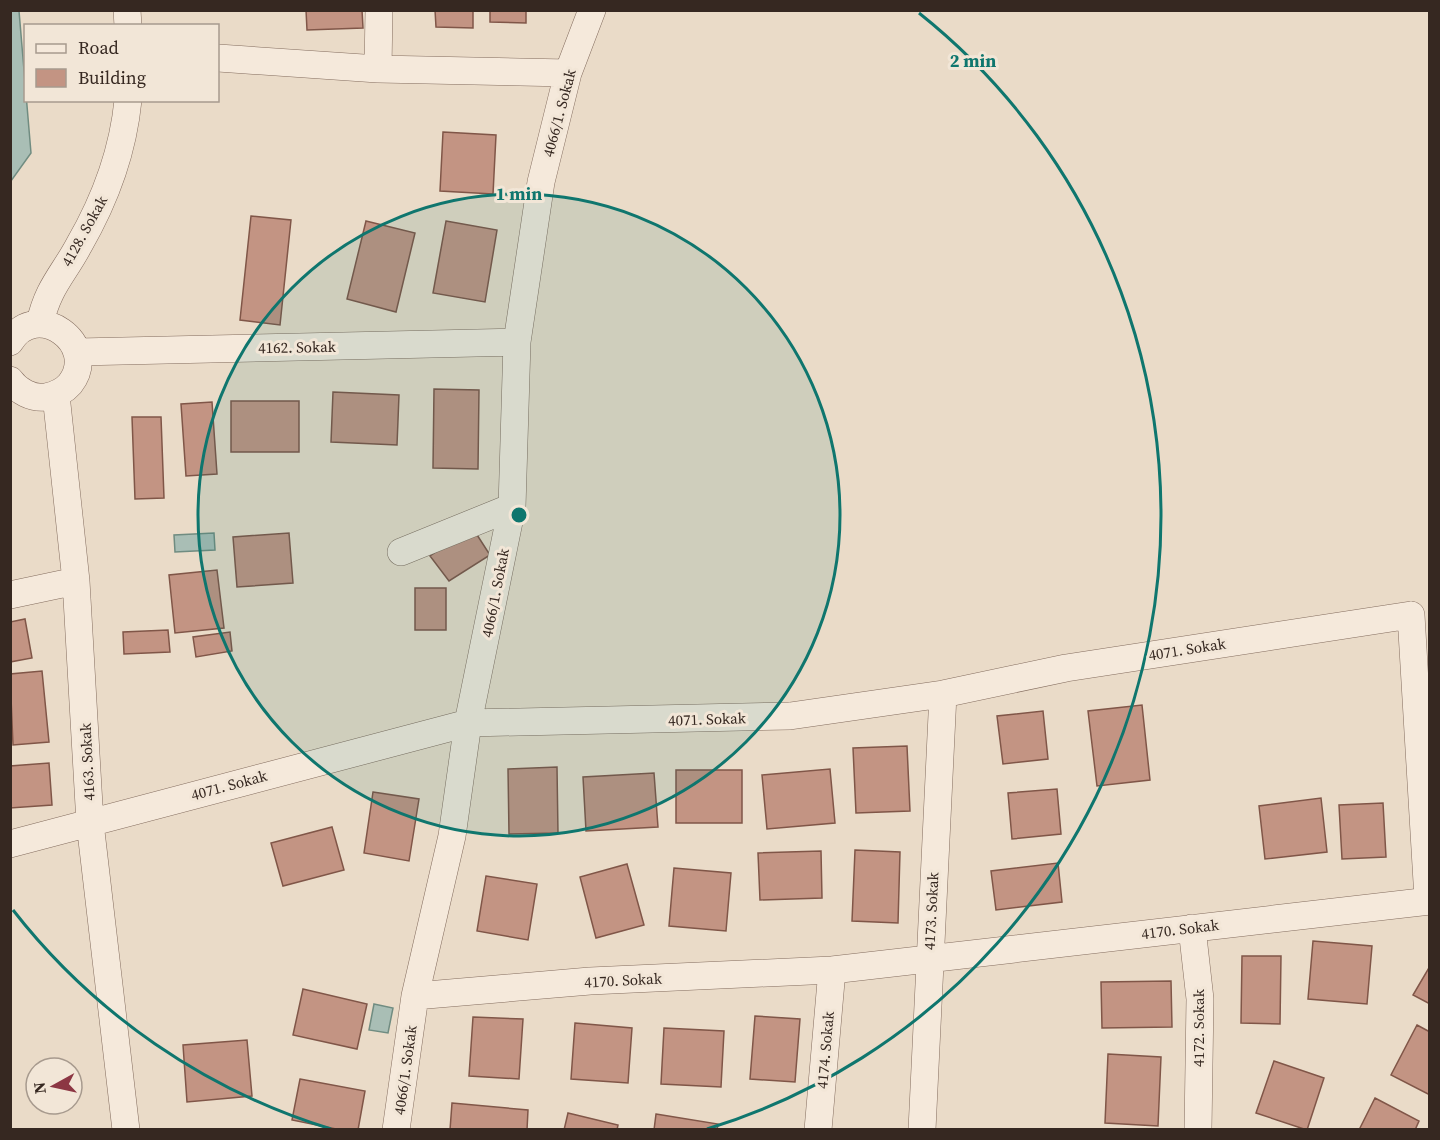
<svg xmlns="http://www.w3.org/2000/svg" width="1440" height="1140" viewBox="0 0 1440 1140" font-family="'Source Serif 4',serif">
	<rect width="100%" height="100%" fill="#eadbc8"/>
	<path fill="#a9beb5" stroke="#708c81" stroke-width="1.5" d="M11,10L19,11L31,153L11,181Z
		M214,533L215,550L175,552L174,535Z
		M374,1004L393,1008L388,1033L369,1030Z"/>
	<path fill="#c39483" stroke="#805648" stroke-width="1.5" d="M306,10H362L363,28L307,30Z
		M435,10H473V28L436,27Z
		M490,10H526V23L490,22Z
		M443,132L496,135L493,194L440,191Z
		M251,216L291,220L280,325L240,320Z
		M366,221L415,233L396,312L347,299Z
		M446,221L497,230L485,302L433,293Z
		M434,389L479,390L478,469L433,468Z
		M333,392L399,395L397,445L331,442Z
		M231,401H299V452H231Z
		M212,402L217,474L186,476L181,404Z
		M132,417H161L164,498L135,499Z
		M472,527L490,555L449,581L430,556Z
		M289,533L293,583L237,587L233,537Z
		M217,570L224,628L175,633L169,575Z
		M415,588H446V630H415Z
		M25,619L32,658L10,662V622Z
		M168,630L170,652L124,654L123,632Z
		M230,632L232,651L196,657L193,637Z
		M42,671L49,742L13,745L10,674Z
		M1142,705L1150,780L1097,786L1088,711Z
		M1043,711L1048,759L1003,764L997,716Z
		M907,746L910,811L856,813L853,748Z
		M49,763L52,805L10,808V766Z
		M557,767L558,833L509,834L508,769Z
		M830,769L835,823L767,829L762,775Z
		M676,770H742V823H676Z
		M654,773L658,827L586,831L583,777Z
		M1057,789L1061,834L1012,839L1008,793Z
		M373,792L419,799L409,861L364,853Z
		M1321,798L1327,852L1265,859L1259,806Z
		M1383,803L1386,857L1342,859L1339,805Z
		M332,827L344,870L283,886L271,843Z
		M855,850L900,852L898,923L852,921Z
		M821,851L822,898L760,900L758,853Z
		M1058,863L1062,902L996,910L991,871Z
		M627,864L644,925L596,938L580,877Z
		M674,868L731,873L726,931L669,926Z
		M486,876L537,884L528,940L477,931Z
		M1313,941L1372,946L1367,1004L1308,999Z
		M1242,956H1281L1280,1024L1241,1023Z
		M1430,966V1004L1413,995Z
		M1171,981L1172,1027L1102,1028L1101,982Z
		M303,989L367,1004L357,1049L293,1035Z
		M755,1016L800,1019L795,1082L750,1079Z
		M473,1017L523,1019L519,1079L469,1076Z
		M575,1023L632,1028L628,1083L571,1079Z
		M1417,1025L1430,1032V1095L1391,1075Z
		M664,1028L724,1031L721,1087L661,1084Z
		M247,1040L252,1096L187,1102L183,1045Z
		M1108,1054L1161,1057L1158,1126L1105,1123Z
		M1274,1061L1324,1078L1307,1130L1256,1113Z
		M300,1079L365,1091L358,1130H341L292,1120Z
		M1375,1098L1419,1121L1415,1130H1359Z
		M452,1103L528,1110L527,1130H450Z
		M568,1113L618,1125L617,1130H564Z
		M656,1114L718,1124L717,1130H654Z"/>
	<g fill="none" stroke-linecap="round" stroke-linejoin="round">
		<g stroke="#846d5f" stroke-width="28">
			<path id="minor" d="M127,10L128,26
				M218,58L378,69L568,73
				M378,69L379,10
				M40,323C48,287 63,275 79,245C105,200 123,152 128,100
				M10,342C36,298 101,344 70,384C64,391 55,395 46,397C32,399 18,391 10,380
				M78,352L517,342
				M56,395L76,581L90,823L126,1130
				M401,552L512,507
				M10,595L76,581
				M1411,615L1428,899
				M10,844L468,723L790,716L943,694L1066,668L1411,615
				M1192,928L1200,999L1198,1130
				M415,996L590,981L832,970L1430,901
				M396,1130L415,996L452,836L468,723L512,507L517,342L541,182L568,73L592,10
				M818,1130L832,970
				M922,1130L943,694"/>
		</g>
		<use href="#minor" stroke="#f5e9db" stroke-width="27"/>
	</g>
	<circle cx="519" cy="515" r="321" fill="#0f766e" fill-opacity=".12"/>
	<g fill="none" stroke="#0f766e" stroke-width="3">
		<circle cx="519" cy="515" r="321"/>
		<path d="M331 1129A642 642 0 0 1 13 910M919 13A642 642 0 0 1 707 1129"/>
	</g>
	<g text-anchor="middle" dominant-baseline="central" stroke-width="6" stroke-linejoin="round" paint-order="stroke">
		<g font-size="15" fill="#362821" stroke="#f2e6d7">
			<text transform="translate(559 113) rotate(-75)">4066/1. Sokak</text>
			<text transform="translate(84 231) rotate(-61)">4128. Sokak</text>
			<text transform="translate(297 347) rotate(-1)">4162. Sokak</text>
			<text transform="translate(495 593) rotate(-79)">4066/1. Sokak</text>
			<text transform="translate(1187 649) rotate(-9)">4071. Sokak</text>
			<text transform="translate(707 719) rotate(-2)">4071. Sokak</text>
			<text transform="translate(87 762) rotate(-93)">4163. Sokak</text>
			<text transform="translate(229 785) rotate(-15)">4071. Sokak</text>
			<text transform="translate(931 911) rotate(-87)">4173. Sokak</text>
			<text transform="translate(1180 929) rotate(-7)">4170. Sokak</text>
			<text transform="translate(623 980) rotate(-3)">4170. Sokak</text>
			<text transform="translate(1198 1028) rotate(-90)">4172. Sokak</text>
			<text transform="translate(825 1050) rotate(-85)">4174. Sokak</text>
			<text transform="translate(405 1070) rotate(-82)">4066/1. Sokak</text>
		</g>
	</g>
	<circle cx="519" cy="515" r="9" fill="#0f766e" stroke="#f2e6d7" stroke-width="3"/>
	<g font-size="18" text-anchor="middle" font-weight="bold" fill="#0f766e" stroke="#f2e6d7" stroke-width="6" stroke-linejoin="round" paint-order="stroke">
		<text x="973" y="67">2 min</text>
		<text x="519" y="200">1 min</text>
	</g>
	<rect width="1440" height="1140" fill="none" stroke="#362821" stroke-width="24"/>
	<rect x="24" y="24" width="195" height="78" fill="#f2e6d7" stroke="#a79a8e" stroke-width="1.5"/>
	<rect x="36" y="44" width="30" height="9" fill="#f5e9db" stroke="#a79a8e" stroke-width="1.5"/>
	<text x="78" y="54" font-size="18" fill="#362821">Road</text>
	<rect x="36" y="69" width="30" height="18" fill="#c39483" stroke="#a79a8e" stroke-width="1.5"/>
	<text x="78" y="84" font-size="18" fill="#362821">Building</text>
	<g transform="translate(54 1086) rotate(262)"><circle r="28" fill="#f2e6d7" stroke="#a79a8e" stroke-width="1.5"/>
	<path d="M0-4.5L10 22L0 15L-10 22Z" fill="#8c3643"/>
	<text y="-9" font-size="16" font-weight="bold" text-anchor="middle" fill="#362821">N</text>
	</g>
</svg>
